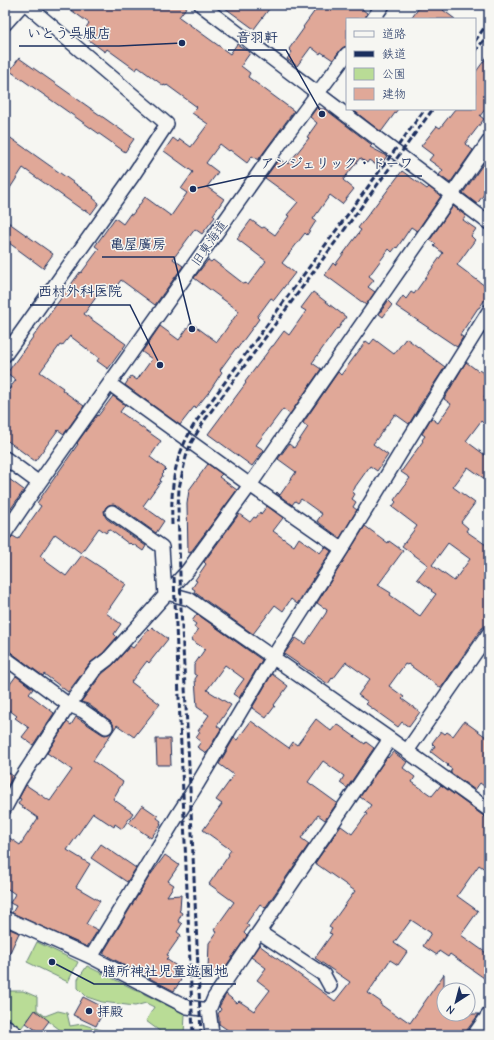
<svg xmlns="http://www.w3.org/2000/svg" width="494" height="1040" viewBox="0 0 494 1040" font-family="'Comic Neue','Klee One',sans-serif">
	<rect width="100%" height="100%" fill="#f6f6f2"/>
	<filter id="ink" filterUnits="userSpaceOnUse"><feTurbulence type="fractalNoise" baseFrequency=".025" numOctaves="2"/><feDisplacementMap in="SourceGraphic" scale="8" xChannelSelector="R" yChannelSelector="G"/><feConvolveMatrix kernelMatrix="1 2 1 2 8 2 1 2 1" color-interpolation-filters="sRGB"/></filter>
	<g filter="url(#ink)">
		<path fill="#b9dc96" stroke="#6a867a" d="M37,942L78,962L68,982L27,962Z
			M87,966L185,1014L184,1035H165L146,1021L154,1007L146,1003L135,1006L102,1002L87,997L78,988V979Z
			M5,991H23L37,997V1010L45,1016L58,1011L67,1013L70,1026L82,1024L110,1033L112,1035H67L35,1011L21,1028L5,1016Z"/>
		<path fill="#e0a898" stroke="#1b2f5e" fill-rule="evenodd" d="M64,5H188L179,17L230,54L237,44L250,53L241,66L250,73L248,77L294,111L258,160L252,156L247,163L230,150L229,151L220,144L206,163L218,172L207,187L224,199L213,215L215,217L202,234L195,229L173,259L183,266L155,305L121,280L113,291L105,285L84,314L126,344L108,369L97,361L99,358L70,336L62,346L60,345L40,372L63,388L62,390L84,406L64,434L58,430L35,461L5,439V398L11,390L9,389L16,380L7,373L80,272L81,273L99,249L95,246L115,218L123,224L130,214L132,215L145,197L171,216L187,193L181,189L193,172L164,151L173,138L178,142L180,139L191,147L208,124L192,113L197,107L167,85L166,86L164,85V86L138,67L136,70L107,49L105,52L86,38L90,32L85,29L89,23Z
			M221,5H272L254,29Z
			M319,5H357L367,13L365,19H347V46L344,47L341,49L333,60L321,52L320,54L311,47L297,66L287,59L292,52L289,49L304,28L303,27Z
			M421,5H447L443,10L455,19H411Z
			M489,54V104L480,116L484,119L465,144L473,150L450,183L439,175L443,170L429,160L433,155L421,146L437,126L440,128L455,109H475V73Z
			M19,58L134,139L125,152L10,71Z
			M318,106L321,109H325L372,145L370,147L387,156L379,167L369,160L367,163L360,158L343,180L354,189L342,204L330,195L313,219L316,221L307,235L305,233L282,263L295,273L274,300L271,298L257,317L259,319L237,349L236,348L220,370L222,372L209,392L196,408L194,407L180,425L125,385L131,376L137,380L152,359L142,352L160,326L179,340L191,323L217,342L239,311L194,278L208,260L211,262L213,260L244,284L245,283L248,285L266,261L237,239L251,220L262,228L264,227L275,235L289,216L287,215L298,202L265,178L279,159L285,163L286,162L288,164L309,138L307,137L317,123L310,117Z
			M352,109H398L381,132Z
			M5,134L94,197L93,198L99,203L91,214L85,210L84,211L23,168L5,196Z
			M486,160L489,162V184L486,189L487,190L477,204L463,193Z
			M402,171L427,189L429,187L441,196L417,231L411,227L397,248L396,247L392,252L389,249L369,276L374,280L368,287L375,292L366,305L325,275L333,263L335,265L361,230L358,228L380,199H381Z
			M453,206L466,216L463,220L476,229L471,236L475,240L457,265L489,289V294L479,308H478L460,335L463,337L457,347L396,306L403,296L406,299L411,292L414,294L443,253L434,246L436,244L430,240Z
			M5,220L53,254L43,268L5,240Z
			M313,292L346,317L338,329L337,328L312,363L321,369L290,414L283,409L256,445L264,450L252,466L208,434L246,383L245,382L272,346H273L284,331L289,335L306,311L301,308Z
			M388,301L392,305L383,317L379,314Z
			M406,338L445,367L418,408V409L409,424L395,414L373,444L388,455L377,471L370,466L355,487V488L352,492L355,494L352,499L356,502L353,507L357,510L340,538L317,521L322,514L301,499L298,503L295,501L292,505L276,493L277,492L280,495L296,472L278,459L289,444L294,448L308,427L303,423L338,372L341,375L366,341L370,344L374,339L394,354Z
			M466,362L478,371L479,370L489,377V390L484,397L489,400V428L481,421L466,441L489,458V482L468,467L453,487L475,503L461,522L468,528L466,531L489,547V625L485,626L482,628L441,688L408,664L407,665L405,664L389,686L404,697L402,699L420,712L409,727L402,722L398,727L366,704L368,702L358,695L370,679L346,662L333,679L332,678L328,684L284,654L296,638L305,644L326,613L327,610L317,603L365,526L388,543L389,541L403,551L378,585L391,593L390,595L420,616L436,594L431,591L432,590L417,579L428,565L402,546L417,526L392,507L396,502L394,500L410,478L401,472L423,441L422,440L425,436L422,434L431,418L438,423L451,404L444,399ZM448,543L470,559L454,581L432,565Z
			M113,396L125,405L120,412L161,441L150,457L166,469L163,472L164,473L162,475H163L160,480L161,481L143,506L164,521L156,533L117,505L113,504L109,505L106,507L104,511L105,516L107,519L146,546L143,551L133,544L132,545L130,543L129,544L109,529L106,533L99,528L81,553L55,534L40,556L45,559L44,560L66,576L82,555L126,584L106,613L121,624L114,634L117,637L103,653L90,663L68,692L44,674L43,676L5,648V541L9,540L13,536L18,539L41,506L37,503L78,444L77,443L97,415L98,416Z
			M208,464L222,474L219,477L237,490L190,553L188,552L187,504L189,490Z
			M5,476L24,490L5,517Z
			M267,506L283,518L273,531L294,546L299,538L320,553L325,547L331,551L297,604L291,599L283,611L275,605L253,634L194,592L195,590L192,588L197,581L195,580L206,564L204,562L239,514L250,522L254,517L256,518L260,512L261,514Z
			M197,614L262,660L239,698L233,694L244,679L225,665L207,690L231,705L217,726L221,729L206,753L197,747L201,742L196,738L200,732L198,731L209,715L197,707L195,679L197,676L194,674V665L205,649L191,640L198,630L194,627L196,624L192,621Z
			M152,627L168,639L149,663L147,661L131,682L160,704L134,737L117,725L93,761L123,782L113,799L133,813L122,829L115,824L114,827L93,813L67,850L90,864L76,887L100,901L86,924L98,930L87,947L12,913L16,906L10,903L15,894L5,887V835L20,845L38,818L18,804L21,799L19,798L26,785L50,801L72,770L47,753L67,722L71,725L76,717L102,734L105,735L109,734L112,732L114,727L113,724L111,721L88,704L81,702L102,674L114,664L130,646L133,648L148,629L149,630Z
			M272,674L288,686L274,705L275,706L266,718L252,708Z
			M16,676L33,689L29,694L54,713L33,745L22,737L29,728L15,718L17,716L5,707V691Z
			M316,719L331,731L337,724L365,744L366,742L374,748L347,788L340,783L344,776L323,761L308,782L337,803L325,820L318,815L301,838L309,844L265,908L260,904L246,924L249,926L244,933L247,936L219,976L208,968L209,943L217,932L214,930L234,902L209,884L229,855L228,854L231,850L203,830L222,804L216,800L234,775L219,764L234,738L237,740L251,721L289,748L293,742L297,745Z
			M464,721L489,739V790L480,783L475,790L450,772L452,769L447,766L448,765L431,752L435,746L432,743L441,731L445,734L447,732L453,736Z
			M156,739H170L171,765H157Z
			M393,752L407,762L403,768L415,777L412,782L432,796L441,785L489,820V872L479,865L457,896L478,911L461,935L489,955V971L484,978L450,954L448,957L439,951L437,955L423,946L431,933L411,920L394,943L407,952L398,965L390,960L368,993L381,1002L380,1004L398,1017L400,1016L410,1023L444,974V1014H479L467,1030L466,1035H235L219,1024V1018L218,1014L221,1009L219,1007L226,994L237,1003L239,1001L254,1011L270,990L257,980L266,968L251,957L259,945L335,1001L350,982L315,958L332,934L329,933L332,929L329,927L355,891L315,863L341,826L352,834L367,814L365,813L371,805L360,797L387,757L388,758Z
			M5,770L13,776L6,789L5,788Z
			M142,805L158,816L157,818L161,821L160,823L161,824L151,838L129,823Z
			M101,844L136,868L127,882L91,858Z
			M165,855L179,865L168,881L174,885L167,896L181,895L180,910L179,911L182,913L178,921L182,924L177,932L181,935L167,955L169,956L166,959L178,967L174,973L178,975L177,976L181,980L174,991L111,958L103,953L149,877Z
			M5,927L19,933L5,963Z
			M83,997L105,1008L96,1026L73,1015Z
			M35,1010L49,1021L40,1033L26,1023Z"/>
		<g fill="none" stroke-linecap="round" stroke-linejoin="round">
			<g stroke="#1b2f5e" stroke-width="16">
				<path id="street" d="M201,5L489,223
					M373,19L383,5
					M5,24L22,5
					M5,355L132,177L167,124L27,5
					M110,384L250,485L342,549
					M5,458L39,483
					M112,512L162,547L165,596
					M5,533L39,483L273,153L347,54
					M167,593L189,599L390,739L489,810
					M5,658L69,705L83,711L106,727
					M407,751L489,633
					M5,808L20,780L69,705L96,668L108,659L188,570L250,485L489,141
					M5,918L91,957L187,1007L209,1010
					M259,932L324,975L330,986
					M91,957L177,816L198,783L273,657L342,549L409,439L489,311
					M211,1035L212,1033L209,1010L214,998L390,739
					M474,1035L489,1014"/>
			</g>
			<g stroke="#1b2f5e" stroke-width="22">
				<path id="secondary" d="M5,1029L13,1035"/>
			</g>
			<use href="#street" stroke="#f6f6f2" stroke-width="13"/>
			<use href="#secondary" stroke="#f6f6f2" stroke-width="19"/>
			<path stroke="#1b2f5e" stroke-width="3" stroke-dasharray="6 3" stroke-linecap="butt" d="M475,41L489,21
				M475,52L489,33
				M172,525C171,484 173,460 195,423L425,109
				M174,577L193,1035
				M201,1035L189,766L181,608L178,507L179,488L186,457L191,443L204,421L433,109"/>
		</g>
	</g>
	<circle fill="#1b2f5e" stroke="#f6f6f2" stroke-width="1.5" cx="89" cy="1011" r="4"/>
	<g text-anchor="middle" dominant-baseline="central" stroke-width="3" stroke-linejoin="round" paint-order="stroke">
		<g font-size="13" fill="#1b2f5e" stroke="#f6f6f2">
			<text transform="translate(209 243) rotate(-55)">旧東海道</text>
		</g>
		<g font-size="13" font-weight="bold" fill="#1b2f5e" stroke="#f6f6f2" text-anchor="start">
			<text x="97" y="1011">拝殿</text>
		</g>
	</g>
	<path fill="none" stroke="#1b2f5e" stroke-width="1.5" d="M182 43L119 46H19M322 114L286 50H228M193 189L252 176H422M192 329L174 257H102M160 365L130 305H30M52 962L94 984H236"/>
	<g fill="#1b2f5e" stroke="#f6f6f2" stroke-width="1.5">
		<circle cx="182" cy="43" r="4"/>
		<circle cx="322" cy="114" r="4"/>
		<circle cx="193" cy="189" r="4"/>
		<circle cx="192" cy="329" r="4"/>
		<circle cx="160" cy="365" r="4"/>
		<circle cx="52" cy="962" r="4"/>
	</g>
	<g font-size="14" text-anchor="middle" font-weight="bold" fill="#1b2f5e" stroke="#f6f6f2" stroke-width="3" stroke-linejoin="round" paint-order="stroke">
		<text x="69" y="38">いとう呉服店</text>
		<text x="257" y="42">音羽軒</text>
		<text x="337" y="168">アンジェリック・ドーワ</text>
		<text x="138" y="249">亀屋廣房</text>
		<text x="80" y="296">西村外科医院</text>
		<text x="165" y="976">膳所神社児童遊園地</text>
	</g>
	<rect width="494" height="1040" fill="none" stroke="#f6f6f2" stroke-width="20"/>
	<rect x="10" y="10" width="474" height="1020" fill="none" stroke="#1b2f5e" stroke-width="1.5" filter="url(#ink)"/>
	<rect x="346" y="18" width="130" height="92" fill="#f6f6f2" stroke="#9ea6b7"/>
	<rect x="354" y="31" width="20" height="6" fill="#f6f6f2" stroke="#9ea6b7"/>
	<text x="382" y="38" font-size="12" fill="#1b2f5e">道路</text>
	<rect x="354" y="51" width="20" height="6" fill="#1b2f5e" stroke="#9ea6b7"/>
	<text x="382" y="58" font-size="12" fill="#1b2f5e">鉄道</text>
	<rect x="354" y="68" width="20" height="12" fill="#b9dc96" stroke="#9ea6b7"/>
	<text x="382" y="78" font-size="12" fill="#1b2f5e">公園</text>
	<rect x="354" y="88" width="20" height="12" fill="#e0a898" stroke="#9ea6b7"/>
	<text x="382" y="98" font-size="12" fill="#1b2f5e">建物</text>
	<g transform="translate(456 1002) rotate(216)"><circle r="19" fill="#f6f6f2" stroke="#9ea6b7"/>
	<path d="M0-3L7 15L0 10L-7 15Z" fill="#1b2f5e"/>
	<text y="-6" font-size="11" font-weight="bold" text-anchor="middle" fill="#1b2f5e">N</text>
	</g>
</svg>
